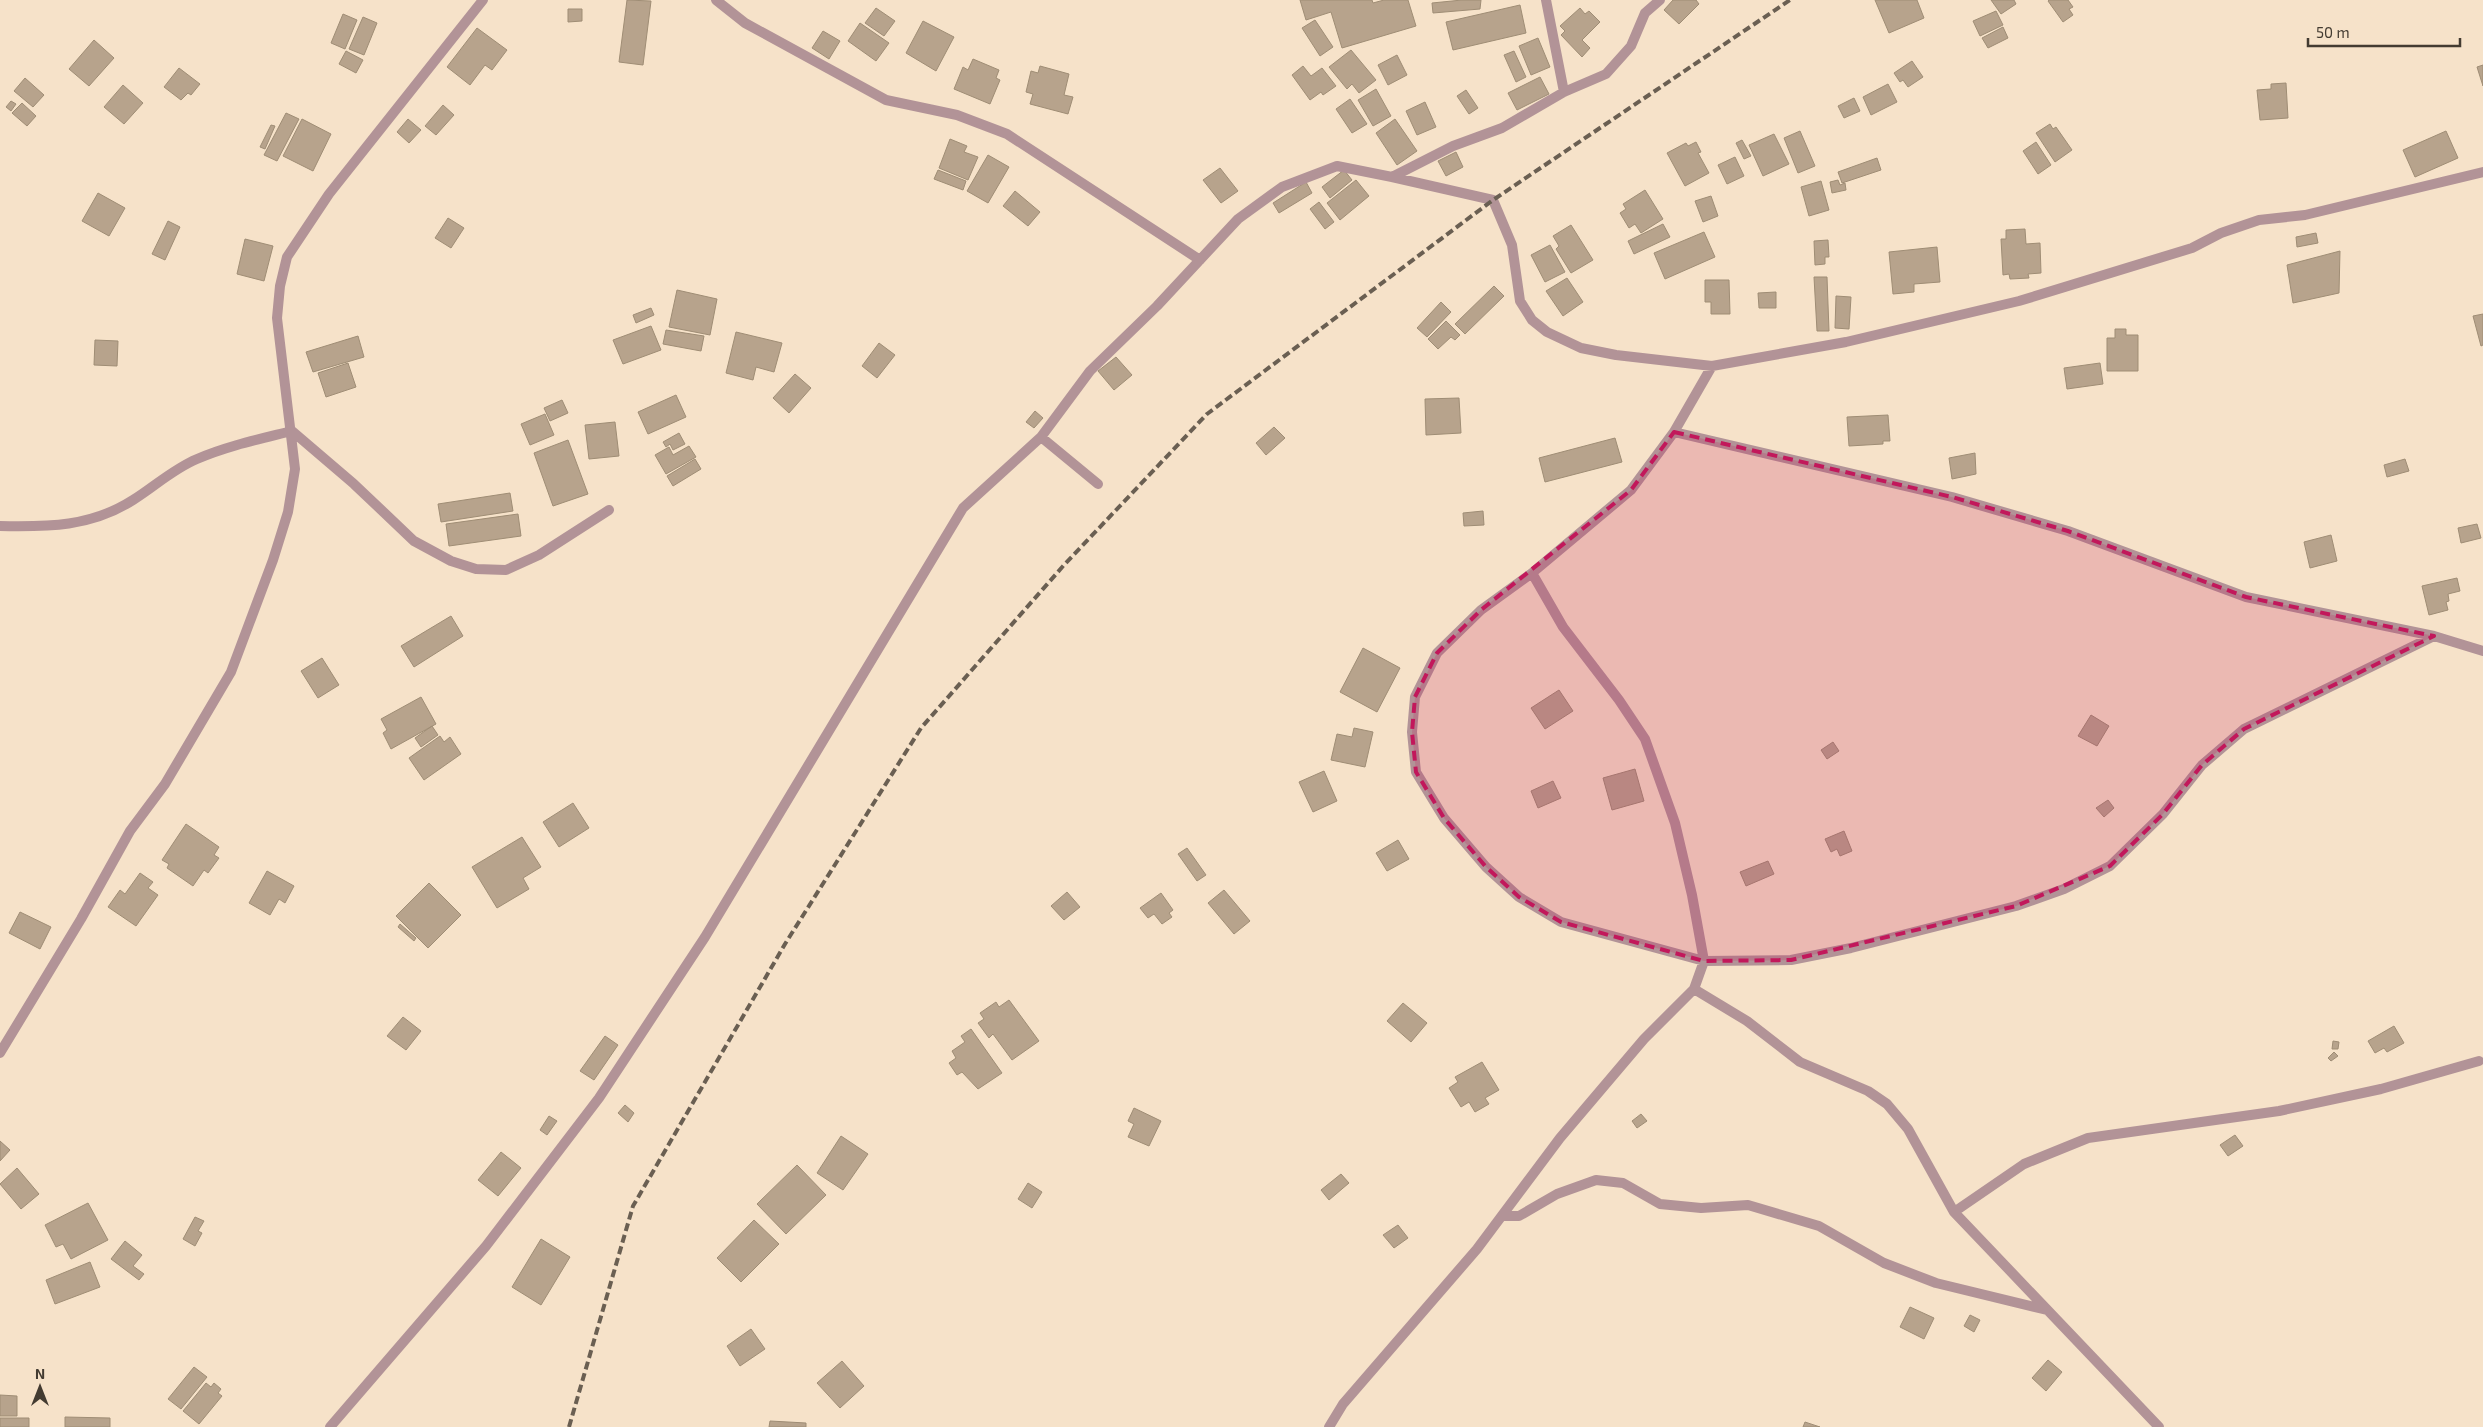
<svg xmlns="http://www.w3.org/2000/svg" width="2483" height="1427" viewBox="0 0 2483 1427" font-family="'Exo 2',sans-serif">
	<rect width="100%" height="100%" fill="#f6e2c9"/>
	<path fill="#b7a38c" stroke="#9f8d75" d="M627,0L651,1L643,65L619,62Z
		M1300,0H1372L1373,3L1384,0H1408L1416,26L1342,48L1331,12L1306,20Z
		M1462,0H1481L1480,9L1433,13L1432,3Z
		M1673,0H1696L1699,4L1679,24L1664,10Z
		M1875,0H1917L1924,18L1889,33Z
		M1991,0H2014L2016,4L2001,14Z
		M2049,0H2068L2073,7L2069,9L2073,15L2063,22L2048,1Z
		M1520,5L1526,33L1453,50L1446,22Z
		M876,8L895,21L884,36L865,23Z
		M1580,8L1585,14L1589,11L1600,22L1582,40L1590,48L1582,57L1561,35L1565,31L1560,26Z
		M568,9H582V21L568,22Z
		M1996,11L2003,25L1980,36L1973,21Z
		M343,14L357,20L345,49L331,43Z
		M363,17L377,23L364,55L349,49Z
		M1315,20L1333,47L1320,56L1302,28Z
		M923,21L954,37L936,71L906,53Z
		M860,23L889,43L876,61L848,41Z
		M2003,27L2008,38L1988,48L1982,38Z
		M477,28L507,50L492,70L485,65L470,85L447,67Z
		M823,31L840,41L829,59L812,48Z
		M1538,38L1550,67L1531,75L1519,46Z
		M94,40L114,58L89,86L69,69Z
		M1351,50L1376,80L1359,93L1352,84L1347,89L1329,67Z
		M346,51L363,60L356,73L339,64Z
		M1514,51L1526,77L1516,82L1504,55Z
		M1397,55L1407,75L1388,85L1378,65Z
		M973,59L999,70L996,78L1000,80L990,104L954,89L963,67L968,70Z
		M1912,61L1923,77L1908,87L1903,80L1900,82L1894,73Z
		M2483,65V86L2477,67Z
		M1040,66L1069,74L1064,95L1073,97L1068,114L1030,104L1033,94L1026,92L1031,71L1038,73Z
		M1303,66L1311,76L1322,68L1336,86L1323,95L1321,92L1310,100L1292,75Z
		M179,68L200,84L191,95L188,93L181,100L164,87Z
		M1540,77L1549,94L1517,110L1508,93Z
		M25,78L44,95L33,107L14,91Z
		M2286,83L2288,118L2260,120L2257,90L2271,89V84Z
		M1888,84L1897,102L1871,115L1863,97Z
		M123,85L143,103L124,124L104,107Z
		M1376,89L1391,116L1373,126L1358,100Z
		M1466,90L1478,108L1469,114L1457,96Z
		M1854,98L1860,111L1844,118L1838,106Z
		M1350,99L1367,124L1352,133L1336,109Z
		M11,101L16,104L11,111L6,107Z
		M1425,102L1436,127L1417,135L1406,111Z
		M22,103L36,116L27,126L12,113Z
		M443,105L454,115L436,135L425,126Z
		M286,113L299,119L277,161L264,155Z
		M302,119L331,134L313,171L283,156Z
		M408,119L421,130L409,143L397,132Z
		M1395,119L1417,151L1397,165L1376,133Z
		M2050,124L2053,129L2056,127L2072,150L2055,162L2036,133Z
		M271,125L275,126L265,149L260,147Z
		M1800,131L1815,166L1798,173L1784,138Z
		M2446,131L2458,158L2415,177L2403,150Z
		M1774,134L1789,164L1763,176L1749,145Z
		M950,139L967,146L964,152L978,157L968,180L939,168Z
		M1742,140L1751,156L1744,159L1736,143Z
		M1696,142L1701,152L1698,153L1709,173L1685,186L1667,153L1686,143L1688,146Z
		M2036,142L2051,165L2038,174L2023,151Z
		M1456,152L1463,167L1446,176L1438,161Z
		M988,155L1009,167L988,203L967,191Z
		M1735,157L1744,176L1727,184L1718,165Z
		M1877,158L1881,170L1842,183L1838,172Z
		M1220,168L1238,191L1221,203L1203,180Z
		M938,170L966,181L963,190L934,179Z
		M1344,170L1352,180L1330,198L1322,187Z
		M1356,180L1369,196L1340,220L1327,203Z
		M1838,180L1840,185L1845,183L1846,190L1832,193L1830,182Z
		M1821,181L1829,210L1809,216L1801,187Z
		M1306,182L1312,193L1279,213L1273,203Z
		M1645,190L1663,219L1641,233L1635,224L1629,228L1620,213L1626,209L1623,204Z
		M1015,191L1040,212L1028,226L1003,206Z
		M98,193L125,208L109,236L82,221Z
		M1711,196L1718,216L1703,222L1695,201Z
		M1319,202L1334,222L1325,229L1310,209Z
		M448,218L464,228L451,248L435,238Z
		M168,221L180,227L165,260L152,254Z
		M1663,224L1670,237L1634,254L1628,241Z
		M1571,225L1593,260L1571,273L1556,249L1559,246L1553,236Z
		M2025,229L2026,244L2040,243L2041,273L2028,274L2029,278L2010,279L2009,274L2003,275L2001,239H2006V230Z
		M1704,232L1715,257L1665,279L1654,253Z
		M2316,233L2318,243L2297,247L2296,237Z
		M245,239L273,246L264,281L237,274Z
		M1828,240L1829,257H1825V264L1815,265L1814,241Z
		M1550,245L1565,272L1545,282L1531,255Z
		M1937,247L1940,282L1914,284V292L1893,294L1889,252Z
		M2340,251L2339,293L2293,303L2287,265Z
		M1814,277H1827L1829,331H1817Z
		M1567,278L1583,302L1563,316L1546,291Z
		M1705,280H1729L1730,314H1711V302H1705Z
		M1494,286L1504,296L1465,334L1455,324Z
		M677,290L717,299L710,335L669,327Z
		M1776,292V308H1759L1758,293Z
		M1836,296L1851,297L1849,329L1835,328Z
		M1441,302L1451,312L1427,337L1417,328Z
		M651,308L654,315L636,323L633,315Z
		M2483,314V345L2481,346L2473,316Z
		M1446,321L1460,335L1455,340L1451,337L1438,349L1428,339Z
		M651,326L661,350L623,364L613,340Z
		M2115,329H2126V335H2138V371H2107V338H2115Z
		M666,330L704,336L701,351L663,344Z
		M736,332L782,343L774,372L756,367L753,380L726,373Z
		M358,336L364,357L313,372L306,352Z
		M95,340L118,341L117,366L94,365Z
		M879,343L895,355L877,378L862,366Z
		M1116,357L1132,375L1114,390L1098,371Z
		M348,363L356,387L326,397L318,373Z
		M2100,363L2103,384L2067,389L2064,368Z
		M795,374L811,388L789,413L773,398Z
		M676,395L686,417L648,434L638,412Z
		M1459,398L1461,433L1426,435L1425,399Z
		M562,400L568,413L550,421L544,408Z
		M1035,411L1043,418L1034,428L1026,422Z
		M545,414L554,435L530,445L521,424Z
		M1888,415L1890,441H1883V444L1849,446L1847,417Z
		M615,422L619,456L589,459L585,425Z
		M1274,427L1285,438L1266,455L1256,443Z
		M679,433L685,444L673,450L670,444L666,447L663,442Z
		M1615,438L1622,462L1545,482L1539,458Z
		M568,440L588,494L553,506L534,453Z
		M689,446L696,457L666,474L655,455L669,447L673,455Z
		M1975,453L1976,474L1952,479L1949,458Z
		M695,459L701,469L673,486L667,476Z
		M2405,459L2409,471L2387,477L2384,465Z
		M510,493L513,511L441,522L438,504Z
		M1483,511L1484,525L1464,526L1463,513Z
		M518,514L521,536L449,546L446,524Z
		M2477,524L2481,538L2461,543L2458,528Z
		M2331,535L2337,561L2310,568L2304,542Z
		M2457,578L2460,591L2448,594L2449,601L2446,602L2448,610L2429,615L2422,586Z
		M451,616L463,636L414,667L401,646Z
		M1363,648L1400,668L1377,712L1340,692Z
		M322,658L339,685L318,698L301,671Z
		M1559,690L1573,711L1545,729L1531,708Z
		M421,697L436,724L391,749L383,733L387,730L381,719Z
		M2091,715L2109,726L2097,746L2078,736Z
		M432,726L438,735L421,747L415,738Z
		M1354,728L1373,732L1365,767L1331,760L1337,734L1352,737Z
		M440,736L444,742L450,737L461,754L424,780L409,758Z
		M1833,742L1839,751L1827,759L1821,750Z
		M1635,769L1644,801L1612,810L1603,778Z
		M1324,771L1337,801L1313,812L1299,782Z
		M1553,781L1561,798L1538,808L1531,791Z
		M2108,800L2114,808L2104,817L2096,808Z
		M573,803L589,828L559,847L543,822Z
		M186,824L219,847L214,855L219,858L208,873L204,870L193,886L167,868L169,864L162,860Z
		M1844,831L1852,851L1840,856L1837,849L1831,852L1825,839Z
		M522,837L541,867L523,878L529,889L497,908L472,867Z
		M1398,840L1409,859L1387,871L1376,853Z
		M1187,848L1206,875L1197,881L1178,854Z
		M1768,861L1774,874L1746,886L1740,872Z
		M267,871L294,886L285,903L279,899L270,915L249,903Z
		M140,873L153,882L148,888L158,895L136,926L108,907L120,890L125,894Z
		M429,883L461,915L428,948L396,916Z
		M1224,890L1250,921L1234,934L1208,903Z
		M1067,892L1080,907L1064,920L1051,906Z
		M1161,893L1173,910L1169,913L1172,917L1162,924L1154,914L1148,918L1140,908Z
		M20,912L51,927L40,949L9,933Z
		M400,924L416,938L414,941L398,927Z
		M1009,1000L1039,1041L1012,1060L993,1034L989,1038L978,1023L984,1019L980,1013L996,1002L999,1007Z
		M1403,1003L1427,1023L1411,1042L1387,1021Z
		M403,1017L421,1031L406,1050L387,1036Z
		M2394,1026L2404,1043L2387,1052L2384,1048L2375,1053L2368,1041Z
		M971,1029L1002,1073L978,1089L962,1072L957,1075L949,1063L956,1058L952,1051L965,1042L961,1036Z
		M605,1036L618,1045L594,1080L580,1071Z
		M2333,1041L2339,1042L2338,1049H2332Z
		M2334,1052L2338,1056L2331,1061L2328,1058Z
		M1482,1062L1499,1090L1485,1098L1489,1104L1475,1112L1469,1102L1461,1107L1449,1088L1458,1082L1455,1077Z
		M625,1105L634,1113L628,1122L618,1113Z
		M1134,1108L1161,1121L1149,1146L1128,1137L1134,1124L1128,1121Z
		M1641,1114L1647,1121L1637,1128L1632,1121Z
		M549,1116L557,1121L547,1135L540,1130Z
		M2235,1135L2243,1146L2228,1156L2220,1145Z
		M841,1136L868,1154L843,1190L817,1173Z
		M0,1141L10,1150L0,1161Z
		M501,1152L521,1168L498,1196L478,1180Z
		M797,1165L826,1195L786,1234L757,1204Z
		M17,1168L39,1194L21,1209L0,1184Z
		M1341,1174L1349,1183L1329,1200L1321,1190Z
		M1028,1183L1042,1192L1032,1208L1018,1199Z
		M88,1203L108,1240L71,1259L63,1244L56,1247L45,1225Z
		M195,1217L204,1221L198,1231L202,1233L195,1246L183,1239Z
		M754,1220L779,1244L741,1282L717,1258Z
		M1398,1225L1408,1238L1394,1248L1383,1235Z
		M541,1239L570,1257L541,1305L512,1287Z
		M125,1241L142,1255L133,1266L144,1274L139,1280L111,1259Z
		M90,1262L100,1287L55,1304L46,1280Z
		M1910,1307L1934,1318L1924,1339L1900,1327Z
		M1970,1315L1980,1320L1974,1332L1964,1326Z
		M751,1329L765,1349L740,1366L727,1346Z
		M2048,1360L2062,1372L2046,1391L2032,1378Z
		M842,1361L864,1386L840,1408L817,1383Z
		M194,1367L207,1377L181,1409L168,1399Z
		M206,1383L211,1387L214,1383L221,1389L218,1393L222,1396L199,1424L183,1411Z
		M0,1395L17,1396V1416H0Z
		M65,1417L110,1418V1427H65Z
		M0,1418H29V1427H0Z
		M770,1421L806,1423V1427H769Z
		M1805,1422L1820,1427H1803Z"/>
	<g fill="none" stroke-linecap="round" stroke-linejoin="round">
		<path stroke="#b29397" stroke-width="10" d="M716,0L745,23L886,100L957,115L1007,134L1200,260
			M1546,0L1564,92
			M1392,177L1493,200L1512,245L1520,301L1532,320L1547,332L1581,348L1616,355L1712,366L1846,342L2019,301L2192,248L2221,233L2259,220L2305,215L2483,172
			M1712,366L1674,432L1631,490L1532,573L1481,610L1437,653L1415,697L1412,732L1416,772L1444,818L1486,867L1519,897L1561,922L1704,961L1791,960L1851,948L2016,906L2064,889L2110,866L2163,814L2202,765L2244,729L2434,636
			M1674,432L1952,497L2068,531L2246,597L2434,636L2483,651
			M1041,437L1098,484
			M0,526C48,527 91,527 133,500C154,487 173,469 197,459C227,446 260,439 292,431L354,484L414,541L451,561L476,569L506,570L539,555L609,510
			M1694,989L1747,1021L1800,1062L1868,1091L1887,1104L1908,1129L1954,1212L2159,1427
			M0,1053L81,919L130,831L165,784L231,672L273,560L288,512L295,469L277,318L280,286L287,257L329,194L483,0
			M1954,1212L2024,1164L2088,1138L2279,1111L2381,1089L2479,1061
			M1503,1216H1519L1557,1194L1596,1180L1623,1183L1660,1204L1701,1208L1748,1205L1819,1226L1884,1263L1936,1283L2047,1310
			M330,1427L486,1246L599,1098L705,937L963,508L1041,437L1090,371L1157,306L1238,219L1282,187L1337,166L1392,177L1453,146L1502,128L1564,92L1606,74L1631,46L1645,13L1660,0
			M1329,1427L1343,1404L1477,1249L1560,1138L1644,1039L1694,989L1704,961L1692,895L1675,823L1645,739L1619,700L1563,627L1532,573"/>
		<path stroke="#6a5f52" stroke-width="4" stroke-dasharray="8 4" stroke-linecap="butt" d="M569,1427L633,1206L785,944L921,728L1064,565L1207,414L1493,200L1790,0"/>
	</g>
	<path fill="#c2185b" fill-opacity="0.2" stroke="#c2185b" stroke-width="4" stroke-dasharray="10 6" stroke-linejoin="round" d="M1674,432L1952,497L2068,531L2246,597L2434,636L2244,729L2202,765L2163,814L2110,866L2016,906L1791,960L1704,961L1561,922L1519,897L1486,867L1444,818L1416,772L1412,732L1415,697L1437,653L1481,610L1631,490Z"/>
	<g transform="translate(40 1387)" stroke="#f6e2c9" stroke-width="4" paint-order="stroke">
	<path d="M0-4L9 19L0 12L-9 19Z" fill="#433b31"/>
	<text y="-8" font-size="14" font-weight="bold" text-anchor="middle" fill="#433b31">N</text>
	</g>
	<path d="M2308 38v8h152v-8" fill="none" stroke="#433b31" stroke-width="2.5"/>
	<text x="2316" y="38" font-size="15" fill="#433b31" stroke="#f6e2c9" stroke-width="4" paint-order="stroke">50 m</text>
</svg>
